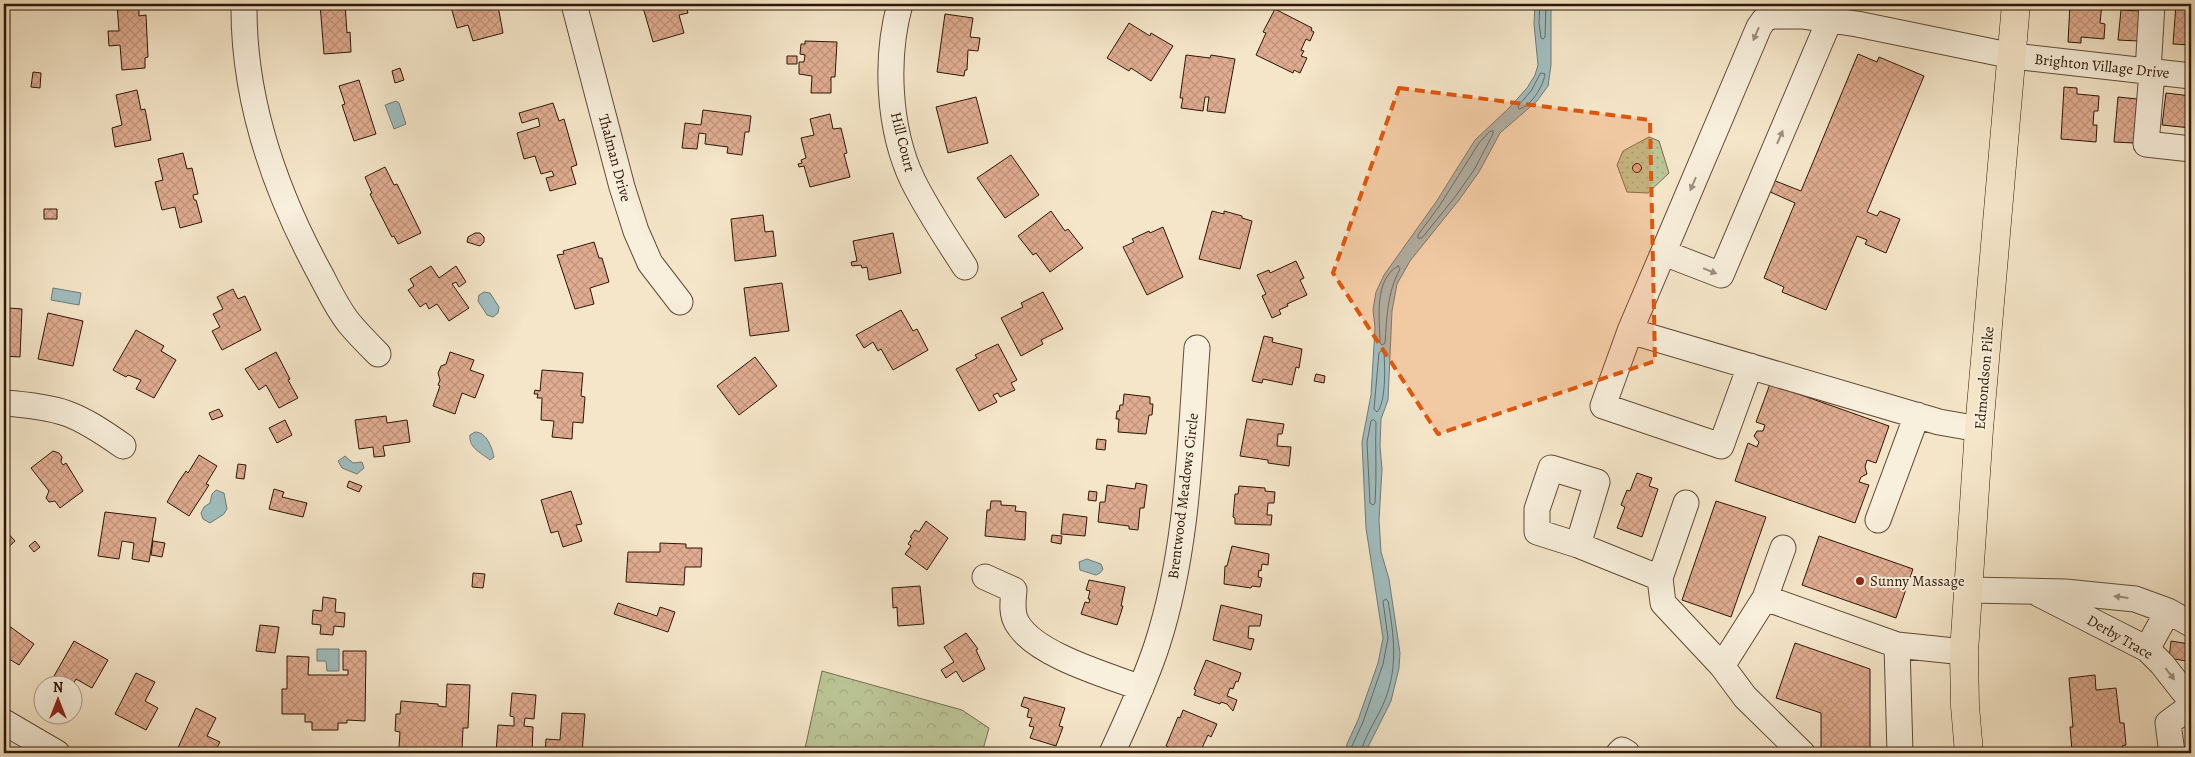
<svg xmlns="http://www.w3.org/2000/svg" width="2195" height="757" viewBox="0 0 2195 757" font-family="Alegreya,serif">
	<defs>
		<pattern id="forest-crowns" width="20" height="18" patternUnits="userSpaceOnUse" patternTransform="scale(1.25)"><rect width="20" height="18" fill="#bbc597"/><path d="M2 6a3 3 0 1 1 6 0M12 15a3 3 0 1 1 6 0" fill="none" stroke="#a1a881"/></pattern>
		<pattern id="park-dots" width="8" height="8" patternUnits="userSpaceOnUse" patternTransform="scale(1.25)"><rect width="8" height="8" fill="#bbc597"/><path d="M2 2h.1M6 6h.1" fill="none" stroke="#a1a881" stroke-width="1.8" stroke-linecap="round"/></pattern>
		<pattern id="building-cross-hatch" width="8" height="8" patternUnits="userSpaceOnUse" patternTransform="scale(1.25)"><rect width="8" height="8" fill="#e0ac91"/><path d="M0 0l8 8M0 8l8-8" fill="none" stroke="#c0937c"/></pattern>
	</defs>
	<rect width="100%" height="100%" fill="#f5e6c9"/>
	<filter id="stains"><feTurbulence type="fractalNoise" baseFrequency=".004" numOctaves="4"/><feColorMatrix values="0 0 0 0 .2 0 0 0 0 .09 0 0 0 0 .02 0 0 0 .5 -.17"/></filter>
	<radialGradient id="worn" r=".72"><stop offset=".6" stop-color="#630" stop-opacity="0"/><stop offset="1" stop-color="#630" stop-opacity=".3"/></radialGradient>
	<path fill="url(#forest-crowns)" stroke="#746e4e" d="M822,671L962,710L989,728L982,753H804Z"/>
	<path fill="url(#park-dots)" stroke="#746e4e" d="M1649,137L1659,141L1669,173L1648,193L1627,192L1617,165L1623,151Z"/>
	<path fill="#a0bdbf" stroke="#727b75" d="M1535,4H1551V65L1548,86L1537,101L1500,133L1479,172L1459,200L1410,261L1397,284L1392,311L1388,400L1381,419L1380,446L1382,469L1379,520L1381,552L1389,579L1400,653L1399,668L1391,701L1365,753H1346L1347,744L1358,720L1378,663L1383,638L1366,528L1362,442L1371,395L1375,328L1373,310L1376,292L1384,275L1436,202L1475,140L1509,108L1527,88L1535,75L1538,65L1534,24Z
		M396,101L399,103L406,124L394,129L385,105Z
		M53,288L81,293L79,305L51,300Z
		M484,292L490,293L499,307L498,313L493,317L487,315L478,301L479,295Z
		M475,432C487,432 492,448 494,457L490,460C483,454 468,448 470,435Z
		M345,456L353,463L362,462L364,468L357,474L342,468L338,461Z
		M216,490L224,493L227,509L224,514L210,523L203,519L201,513L204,507L210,503L212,494Z
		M1087,559L1101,564L1103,569L1100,573L1096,575L1080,570L1079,562Z
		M317,649H339V671H327L326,661H317Z"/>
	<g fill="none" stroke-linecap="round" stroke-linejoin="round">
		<path stroke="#676a62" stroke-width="1" d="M1540,4L1539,23L1541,38L1543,39L1545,37L1546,4
			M1541,73L1545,74C1543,87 1531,106 1519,109L1518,106L1531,91Z
			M1493,131V134L1474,170L1455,197L1422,238H1418V235L1440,205L1479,143L1489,132Z
			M1398,266L1400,269C1387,293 1387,317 1385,343L1382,345L1380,343C1380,320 1373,280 1398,266Z
			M1382,351L1384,353C1385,367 1386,403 1377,412L1374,409L1379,353Z
			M1374,420L1376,422C1375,449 1377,476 1375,503L1373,505L1370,503L1367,442L1371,421Z
			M1351,753L1352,746L1363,722L1383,664L1388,638L1383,601L1386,599L1388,601C1394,635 1398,667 1385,700C1379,716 1363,738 1361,753"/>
	</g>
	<path fill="url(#building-cross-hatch)" stroke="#2e1705" d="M117,4H139V16L146,15L148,57L145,58V68L122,70L120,45L109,46L108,31H119Z
		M320,4H345L347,33L350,32L351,52L324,54Z
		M463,4H495L496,7L498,6L503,33L473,41L468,25L457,28L451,7Z
		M642,4H685L688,13L679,15L684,33L653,42Z
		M1085,4H1127V6Z
		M2070,4H2102L2100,23L2105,24L2104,39L2081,37V43L2068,42Z
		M2176,4H2191V45L2173,44Z
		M1275,9L1312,28L1311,30L1314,32L1310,41L1306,39L1301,50L1304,51L1301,56L1307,58L1300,73L1294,70L1293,73L1256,55L1266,33L1263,32Z
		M2121,10L2140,11L2138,41L2118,40Z
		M945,14L973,18L970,37L980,38L978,51L968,50L967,70H965L964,76L937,72Z
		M1129,23L1150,36L1151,33L1173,46L1151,81L1131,68L1129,71L1107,58Z
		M805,41L837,42L835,77H831V93H811L812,76L799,74V62H804L805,55L800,54L801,44H805Z
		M1858,54L1877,62L1879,57L1924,76L1867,212L1877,216L1880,211L1900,219L1886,253L1865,244L1867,240L1857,236L1826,310L1782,292L1784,287L1764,278L1795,203L1768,191L1773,180L1801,191Z
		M1186,55L1210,58L1211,55L1235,59L1225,113L1207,111L1209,97H1205L1203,111L1181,108L1183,98H1180Z
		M787,56H797V64H787Z
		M400,68L404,80L395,83L392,71Z
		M33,72L41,73L40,88L31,87Z
		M359,80L376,134L354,141L342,105L345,104L339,86Z
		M2064,87L2077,88V94L2099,96L2098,111H2094L2093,125H2097L2096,142L2061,139Z
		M137,90L141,110L145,109L151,140L115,147L112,128L122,125L116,95Z
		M2166,93L2191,96V128L2162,125Z
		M976,97L988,143L948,153L936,107Z
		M2118,97L2137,99L2134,143L2114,142Z
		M553,103L559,121L564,119L577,165L571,167L576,184L550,191L546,178L554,176L552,171L541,174L535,156L524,159L517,133L540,126L538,118L522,123L519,113Z
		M703,110L751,116L749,132H745L742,155L727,153L728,147L705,144L706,134L699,133L697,149L682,148L685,123L701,125Z
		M830,114L833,129L841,128L847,153L844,154L850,177L810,187L804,166L799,167L798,164L802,163L801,160L806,158L801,138L814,135L810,119Z
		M183,153L187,169L192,168L198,194L193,195L194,200H196L202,222L180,228L175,207L162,210L155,182L163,180L158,159Z
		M1011,155L1039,195L1005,218L977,178Z
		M1632.5 168a4.5 4.5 0 1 1 9 0a4.5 4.5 0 1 1-9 0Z
		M385,167L394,185L397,184L421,233L398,244L394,236L392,237L370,194L372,193L365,177Z
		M44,209H57V219H44Z
		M1051,211L1065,231L1068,229L1083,248L1050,272L1036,253L1033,255L1018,236Z
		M1212,211L1224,214V211L1242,216V218L1252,221L1240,269L1199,259Z
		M763,215L765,232L773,231L776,256L735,261L731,219Z
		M1163,227L1183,277L1147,295L1123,247L1134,242L1132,239L1149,231L1150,233Z
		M475,233H480L484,237V242L480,246L467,242L468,237Z
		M893,233L901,273L869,280L867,267L862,268L861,265L852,266L851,262L857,261L853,241Z
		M594,242L599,258H602L609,282L590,288L594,304L575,309L557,255L564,254L563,251Z
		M1296,261L1304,278L1300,280L1307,295L1287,304L1288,306L1279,310L1281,314L1272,318L1262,296L1266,294L1257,275L1269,270L1270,273Z
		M431,266L439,278L456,266L466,282L459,287L456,282L452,284L469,308L449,321L437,304L429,309L426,303L420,307L408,290L414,286L410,279Z
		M782,283L789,331L750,336L744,288Z
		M233,289L238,299L245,296L261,330L222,350L212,331L220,327L213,314L223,309L217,297Z
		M1043,292L1063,329L1041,340L1043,344L1021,356L1001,318L1023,307L1021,303Z
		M9,308L22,309L20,357L4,356V311H9Z
		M901,310L913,331L917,329L928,350L893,370L881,349L878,351L873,342L864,348L856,335Z
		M48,313L83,321L73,366L38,359Z
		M136,330L164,346L161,351L176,360L154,398L136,389L141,380L128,375L126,377L113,370Z
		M1264,336L1273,338L1272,342L1302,349L1299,368L1296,367L1292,385L1263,379L1262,383L1252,381Z
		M998,344L1017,380L1011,383L1015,390L1000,397L998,393L993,395L997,402L979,411L956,369L977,358L975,355Z
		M276,352L290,379L288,380L298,398L279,408L266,385L259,390L245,369Z
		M450,352L474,360L470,370L484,375L475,398L462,393L455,414L433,406L440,386L438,385L440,380L438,373L441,366L446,364Z
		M755,357L777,386L739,415L717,386Z
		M542,370L583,373L581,396L585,397L583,423L573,422L572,439L552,437L554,421L541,420L542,398H537L538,394H534L535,390L540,391Z
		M1316,374L1325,376L1324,383L1314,381Z
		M1770,384L1889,426L1876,463L1867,460L1865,467L1867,474L1861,477L1859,482L1869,485L1855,523L1735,481L1748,443L1757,447L1759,442L1754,436L1757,431H1763L1765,425L1756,422Z
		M1124,394L1150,397V404H1153L1152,415H1149L1146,434L1118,432L1119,419H1116L1117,411H1119L1120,405H1123Z
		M219,409L223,416L212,420L209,413Z
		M386,416L387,423L407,420L410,442L383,446L385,456L374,457L373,447L359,449L355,420Z
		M1247,419L1284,424L1282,434H1278L1277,446L1291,447L1289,466L1268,463V460L1240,456Z
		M285,420L292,435L277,443L269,428Z
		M1097,439L1106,440L1105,450L1096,449Z
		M53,451L59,453L62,457L61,462L63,465L66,463L83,491L60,508L55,501L49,502L46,498L49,491L31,468Z
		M199,455L217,466L206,484L209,485L189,516L167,502L179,481L186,471L188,473Z
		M238,464L246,465L244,479L236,478Z
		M1637,473L1652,478L1649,486L1658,489L1642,537L1617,528L1625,507L1621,505L1627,490L1630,491Z
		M349,481L362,486L359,492L347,487Z
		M1136,483L1147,485L1144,508H1140L1138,530L1129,529V526L1098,522L1100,502H1105L1107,485L1135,489Z
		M1239,486L1265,488V491L1275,492L1274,503H1268L1267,515H1272L1271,525L1235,524V518L1233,517L1235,494H1238Z
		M274,489L284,492L282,497L307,503L303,517L269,509Z
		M571,491L582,524L576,525L582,541L563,547L558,531L551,533L541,500Z
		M1089,491L1097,492L1096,501L1088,500Z
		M991,501H1001V505L1016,506L1015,511L1026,512L1025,540L985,536L987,510H990Z
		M1716,501L1766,517L1731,617L1682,600Z
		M105,512L156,518L149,562L132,559L134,543L122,541L119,559L98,556Z
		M1063,514L1087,517L1085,536L1061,534Z
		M926,521L948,538L927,570L905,554L911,546L908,544L912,538L910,537L915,530L919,532Z
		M4,529L15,541L4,551Z
		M1052,535L1062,536L1061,544L1051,542Z
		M1819,536L1913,569L1896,618L1802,585Z
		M35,541L40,547L34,552L29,546Z
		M153,541L165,543L162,557L151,555Z
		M660,543L686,544V548H702L701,567H685L684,585L626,582L628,552H660Z
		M1232,546L1269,554L1268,565L1262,564L1261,571L1259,570L1258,577L1262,578L1260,587L1252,586L1251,588L1224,584L1225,566H1227Z
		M473,573L485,574L483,588L472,587Z
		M1089,580L1125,587L1121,606H1123L1117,625L1081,614L1085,602L1089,603L1090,599H1088L1090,591L1086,590Z
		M920,586L924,624L898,626L897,607L893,608L892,588Z
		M323,597L336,599L335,612L345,613L344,627L334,626L333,635L320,634L321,625L312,624L313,610L322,611Z
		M618,603L657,616L660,607L675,612L668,632L614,614Z
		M1221,605L1262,615L1260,626H1249L1248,638L1254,639L1251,650L1213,640Z
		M5,623L34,644L19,665L4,656Z
		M260,625L279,627L275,653L256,651Z
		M966,633L978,649L976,650L985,669L963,682L956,671L946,678L941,670L954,662L944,647Z
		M74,641L108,660L92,688L76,679L72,686L50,683Z
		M2171,641L2189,644L2186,661L2169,658Z
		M1795,643L1870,669V753H1821V713L1776,698Z
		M343,651H366L365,721L347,720V723H338V730H312V722H305V714H282V689H287V656L309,657L308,675H348V670H343Z
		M1206,660L1241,673L1238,682L1236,681L1233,689L1230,688L1227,696L1237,700L1233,711L1227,704L1221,702L1220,704L1194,695L1196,690L1194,689Z
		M136,673L155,682L145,701L158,708L146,730L115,714Z
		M2095,675L2096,690L2116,688L2120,723H2124L2126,745L2122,746L2123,753H2078L2077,750L2072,751L2070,727H2073L2069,678Z
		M447,684L470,685L468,728H463L462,750L459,749V753H412L413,748L409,751H403L399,747L400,732L395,731L396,714H400L401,701L438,704V706L446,707Z
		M512,693L536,695L534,719L525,718L524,726L533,727L532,753H496L498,725L514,726V717L510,716Z
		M1024,697L1065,708L1059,726L1063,727L1056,746L1030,738L1034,727L1029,726L1032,718L1027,717L1029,709L1021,706Z
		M196,708L216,718L207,736L220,742L214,753H183L177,750Z
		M1183,710L1217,724L1211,737L1208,735L1202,748L1205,750L1204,753H1182L1166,746L1178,717L1180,718Z
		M562,713L585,714L582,753H545L546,739L560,740Z"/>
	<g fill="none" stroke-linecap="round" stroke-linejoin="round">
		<g stroke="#604b36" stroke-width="27">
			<path id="minor" d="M244,4C243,97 273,186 317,268C327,286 336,307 349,323C358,334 368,344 378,354
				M574,4L622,187L636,231L650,263L680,302
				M900,4C885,58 888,129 913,181C928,211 947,239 965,267
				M2148,71L2152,4
				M2152,72L2146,144L2191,149
				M1664,253L1721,275L1830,19
				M1630,331L1603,406L1721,446L1750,366
				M4,403C61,407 76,413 123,446
				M1979,429L1939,422L1630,331L1759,27L1764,20L1771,16H1802L1857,24L2013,56L2191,76
				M1686,503L1660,578L1663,603L1722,666L1745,697L1802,753
				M1878,520L1917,415
				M1578,545L1597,482L1551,468L1537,509V532L1578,545L1660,578
				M985,577L1014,590C1013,601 1011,613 1017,623C1035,655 1107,675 1141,688
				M1968,590L2065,592L2135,599L2168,611L2191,624
				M2039,594L2147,649L2162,664L2191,701
				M1765,598L1897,645L1964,652
				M1897,645L1900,753
				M2147,649L2168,611
				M1722,666L1765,598L1783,548
				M4,722L57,753
				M1112,753C1128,718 1145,682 1157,645C1188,550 1190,446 1197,348
				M1619,753L1622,750L1627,753
				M2172,753L2168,723L2191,706"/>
		</g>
		<g stroke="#2e1705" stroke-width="29">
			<path id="major" d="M1969,753L1965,706L1964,652L1979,429L2016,4"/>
		</g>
		<use href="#minor" stroke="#f8efdc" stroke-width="25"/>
		<use href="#major" stroke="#f5e6c9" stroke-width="28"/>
	</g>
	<defs><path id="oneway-solid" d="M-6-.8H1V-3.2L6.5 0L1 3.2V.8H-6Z" transform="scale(1.25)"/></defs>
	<g fill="#9d8e7b">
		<use href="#oneway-solid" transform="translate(1756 34) rotate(113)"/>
		<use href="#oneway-solid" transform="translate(1780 137) rotate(-67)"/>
		<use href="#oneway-solid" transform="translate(1693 184) rotate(113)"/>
		<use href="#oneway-solid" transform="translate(1710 271) rotate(22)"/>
		<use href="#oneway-solid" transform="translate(2121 597) rotate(-173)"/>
		<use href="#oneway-solid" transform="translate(2170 674) rotate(52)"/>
	</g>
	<path fill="#df560c" fill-opacity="0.2" stroke="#df560c" stroke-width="4" stroke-dasharray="10 6" stroke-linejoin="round" d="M1399,88L1650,120L1655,361L1438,434L1333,273Z"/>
	<circle fill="#8f2418" stroke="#f8efdc" stroke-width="2" cx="1860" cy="581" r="5"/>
	<g text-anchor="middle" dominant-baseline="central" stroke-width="4" stroke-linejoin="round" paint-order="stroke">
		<g font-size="15" fill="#2e1705" stroke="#f8efdc">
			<text transform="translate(2102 66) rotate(6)">Brighton Village Drive</text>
			<text transform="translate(903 142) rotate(76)">Hill Court</text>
			<text transform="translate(615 158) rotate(75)">Thalman Drive</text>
			<text transform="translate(1984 378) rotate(-85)">Edmondson Pike</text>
			<text transform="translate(1183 496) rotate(-83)">Brentwood Meadows Circle</text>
			<text transform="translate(2120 637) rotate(30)">Derby Trace</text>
		</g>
		<g font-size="15" fill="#2e1705" stroke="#f8efdc" text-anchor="start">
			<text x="1870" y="581">Sunny Massage</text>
		</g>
	</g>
	<rect width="2195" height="757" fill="none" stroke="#f5e6c9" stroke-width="20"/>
	<rect x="5" y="5" width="2185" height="747" fill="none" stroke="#2e1705" stroke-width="2.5"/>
	<rect x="10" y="10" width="2175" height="737" fill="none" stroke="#2e1705"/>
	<g transform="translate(58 700)"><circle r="24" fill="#f8efdc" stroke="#a79986"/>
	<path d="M0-4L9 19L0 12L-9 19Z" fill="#8f2418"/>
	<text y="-8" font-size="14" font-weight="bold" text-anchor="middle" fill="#2e1705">N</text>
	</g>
	<rect width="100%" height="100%" filter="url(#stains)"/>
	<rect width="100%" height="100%" fill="url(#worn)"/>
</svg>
